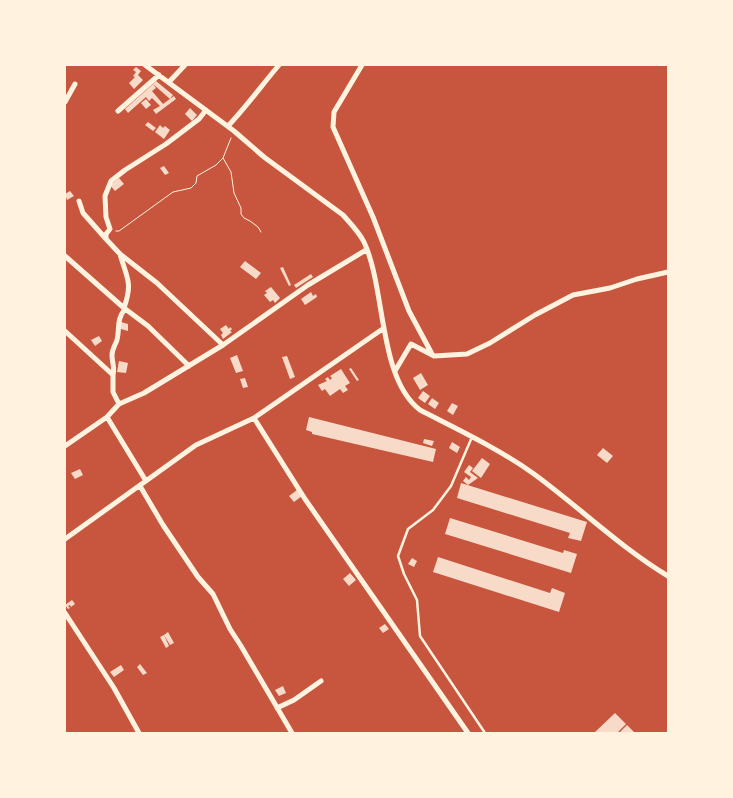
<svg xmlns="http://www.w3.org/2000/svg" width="733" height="798" viewBox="0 0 733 798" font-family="Overpass,sans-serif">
	<rect width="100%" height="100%" fill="#c8553d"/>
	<path fill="#f7dbc8" d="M136,67L141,71L138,75L143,80L134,89L129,83L135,77L133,76L136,72L133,70Z
		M156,81L173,95L170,99L153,84Z
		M153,84L156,88L152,91L163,104L174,96L176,99L156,114L153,110L160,106L152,98L149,101L146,97L128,113L125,109Z
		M146,99L151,105L146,109L141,103Z
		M190,108L197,115L192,121L185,114Z
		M148,122L156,128L153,131L145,125Z
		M160,125L163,128L165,126L170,130L164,139L155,132Z
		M164,166L169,173L165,175L160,168Z
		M119,178L124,184L115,191L110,185Z
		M70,191L74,196L67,200L65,194Z
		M245,261L261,273L256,279L240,267Z
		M283,267L291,285L289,286L280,268Z
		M311,274L313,277L296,288L294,285Z
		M271,287L280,298L275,303L273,300L270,302L264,295L267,293L265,291Z
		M311,292L313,296L316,294L317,297L305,305L301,299Z
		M121,322L128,324V331L121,329Z
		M226,325L229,329L230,327L232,329L230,331L232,332L223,339L221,335L223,333L220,329Z
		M99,336L102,341L95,346L91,340Z
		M237,355L243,371L236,373L230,358Z
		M287,356L295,377L290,379L282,357Z
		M119,361L128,363L126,373L117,372Z
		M351,368L359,380L357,381L349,369Z
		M341,369L350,383L345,386L348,390L343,393L340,389L330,396L325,389L322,391L318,385L327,381L325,379L328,377L330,380L332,378L330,376Z
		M421,373L428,385L420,390L413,378Z
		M245,378L248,387L243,388L240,379Z
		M423,391L430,396L425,403L418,398Z
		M432,398L439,403L435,409L428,404Z
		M452,403L458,406L453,415L447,411Z
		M309,417L436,449L433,462L312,434V432L306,430Z
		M424,439L434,441L432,446L423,443Z
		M452,442L460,447L457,453L449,448Z
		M603,448L613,456L607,463L597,455Z
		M482,458L490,464L481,478L472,471Z
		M469,465L473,468L470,472L478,478L468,485L463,481L466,477L469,480L471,477L464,472Z
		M80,469L83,475L75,479L71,473Z
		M461,483L587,522L581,541L568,538L570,533L457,498Z
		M297,490L302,496L294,502L289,496Z
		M450,518L563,553L564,550L577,554L571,573L445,534Z
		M438,557L550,593L552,588L565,593L559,612L433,572Z
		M412,558L417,561L414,567L408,564Z
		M350,573L356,580L349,586L343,579Z
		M72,600L75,604L71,607L70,605L68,606L70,608L68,609L65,605Z
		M385,624L389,629L383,633L379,628Z
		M168,632L174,643L170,645L164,635Z
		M164,635L169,646L166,648L160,637Z
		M140,664L147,673L143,675L137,667Z
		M121,665L124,670L114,677L110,672Z
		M283,686L286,693L279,696L275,690Z
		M615,713L626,724L617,733H594Z
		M627,725L635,733H619Z"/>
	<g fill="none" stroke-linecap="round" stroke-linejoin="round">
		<path stroke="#fff3e0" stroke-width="1" d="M231,138L223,158L231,172L234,193L241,208V214L244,218L250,221L258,227L261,232
			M116,231H119L173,192L191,188L196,183L197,176L216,165L223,158"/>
		<path stroke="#fff3e0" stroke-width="2.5" d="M472,437L451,486L433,510L408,529L398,556L404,574L417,600L420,636L485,733"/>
		<path stroke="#fff3e0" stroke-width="5" d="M145,65L234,131L264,157L343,215C351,224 359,232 364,242C386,289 378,378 420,410C459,430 499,449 534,474C579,507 620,547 668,576
			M362,65L334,112L333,127L373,217L409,311L432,354
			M169,82L185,65
			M65,102L75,84
			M206,110L199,119L166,144L125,170L111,181L105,196L106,217L110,229L106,234V239L120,254L157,283L223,345
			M118,111L159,75
			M228,126C246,107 262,85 279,65
			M79,201L83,213L106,239
			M120,254C127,279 133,282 124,308
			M65,256L124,308L148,326L189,366
			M65,331L113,375V392L119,404
			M395,371L411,344L434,356L467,354L490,343L535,315L573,295L610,288L637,279L668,272
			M113,375C115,366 112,364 112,355C112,349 115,346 117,340C120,328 116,320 125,309
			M107,417L146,481
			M254,418L305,499L468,733
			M65,446L107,417L119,404L144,393L223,345L308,285L366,250
			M140,486L163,525L198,577L213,594L230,629L241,646L292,733
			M65,539L196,445L254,418L384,328
			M65,613L114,688L139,733
			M277,708L294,700L321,681"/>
	</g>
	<rect width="733" height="798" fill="none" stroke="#fff3e0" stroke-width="132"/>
</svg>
